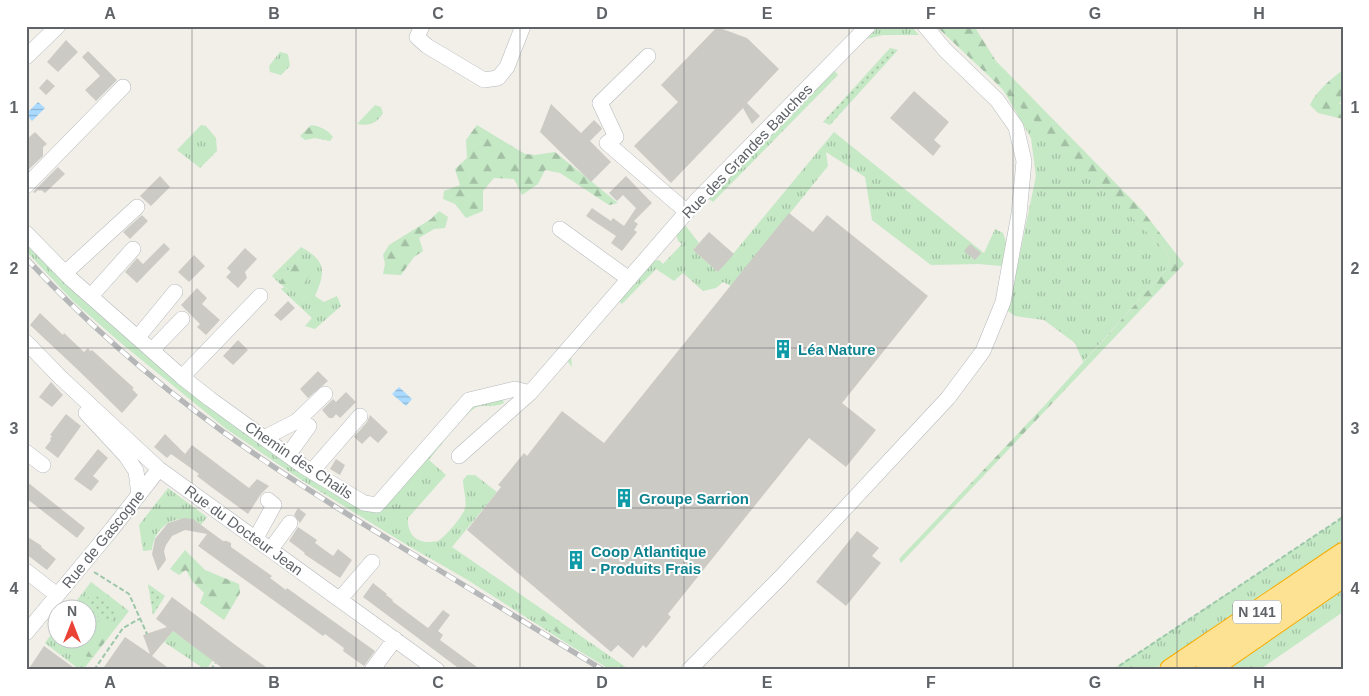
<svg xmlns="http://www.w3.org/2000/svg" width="1369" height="696" viewBox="0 0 1369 696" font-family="Arial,sans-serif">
	<defs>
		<pattern id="grass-tufts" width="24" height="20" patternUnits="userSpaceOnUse" patternTransform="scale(1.25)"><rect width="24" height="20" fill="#c5e8c5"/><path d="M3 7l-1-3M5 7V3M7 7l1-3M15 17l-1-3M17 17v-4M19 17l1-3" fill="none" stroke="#a3c0a4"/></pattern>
		<pattern id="forest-firs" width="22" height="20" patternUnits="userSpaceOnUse" patternTransform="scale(1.25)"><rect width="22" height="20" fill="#c5e8c5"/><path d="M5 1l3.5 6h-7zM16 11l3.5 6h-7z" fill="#a3c0a4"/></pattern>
		<pattern id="garden-dots" width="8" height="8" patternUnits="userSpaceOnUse" patternTransform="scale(1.25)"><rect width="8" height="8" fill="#c5e8c5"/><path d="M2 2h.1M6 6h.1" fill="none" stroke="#a3c0a4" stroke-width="1.8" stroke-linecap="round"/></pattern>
		<pattern id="water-rules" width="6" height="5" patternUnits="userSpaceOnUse" patternTransform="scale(1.25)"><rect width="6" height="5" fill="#aadaff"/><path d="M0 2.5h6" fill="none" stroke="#8eb4d2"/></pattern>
	</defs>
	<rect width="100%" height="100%" fill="#f1efe8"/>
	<path fill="url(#grass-tufts)" d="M879,26H911L919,35H883L867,39Z
		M280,52L288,54L290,66L281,75L270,72L269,66Z
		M834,70L838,75L713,202L709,199Z
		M1002,88L1166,251L1170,263L1157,280L1083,362L1075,343L1044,320L1015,316L1008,311L1036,176L1031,138Z
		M375,105L381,107L383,113C376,124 370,126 357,124Z
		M201,125L206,126L216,138L217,151L200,168L177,150Z
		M834,132L984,253L995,229L1003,233L1007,245L1002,266L978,264L931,265L872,220L865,177L826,152L828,166L731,286L723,282L716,288L703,291L683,273L674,281L656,269L622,304L619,301L571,356L572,367L568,362L571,351L652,261L659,260L663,264L682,244L678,241L676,233L685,225L699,243L693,250L718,272Z
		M26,239L296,467L366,511L375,512L379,510L469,407L502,398L504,403C494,408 488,404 477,407C465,412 439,448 429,460L446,475L408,518C407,533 415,543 431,542C433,541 436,542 438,541C445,537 464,515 465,508C467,500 463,488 463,480L467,475H475L497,492L452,547L630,670H611L571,646L466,579L407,545L300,479L225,428L122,344L74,302L26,251Z
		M301,247C326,261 326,271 315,296L324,302L337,296L341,306L315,329L305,326L312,318L281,289L284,287L289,290L293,264L279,283L272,276Z
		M168,488L207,517L201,525C180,510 154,525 152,550L143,551L139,525Z
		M1343,517V541L1153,670H1112Z
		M91,582L129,611L83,670H80L45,643L57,626L58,638H88V608H71Z
		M1343,589V612L1259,670H1224Z
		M173,631L213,660L206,670L164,642Z"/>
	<path fill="url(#forest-firs)" d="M936,26H974L996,61L1142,210L1184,264L901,563L899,559L1045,405L1157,280L1170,263L1166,251L990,77Z
		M1343,70V101L1339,103L1343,107V119L1318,113L1310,105C1316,91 1331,79 1343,70Z
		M311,125C320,126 328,130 333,137L330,141L315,138L305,140L300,136Z
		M477,125L525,154L535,155L555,152L618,203L609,205L560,173L545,170L538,184L522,195L514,179L494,178L483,191V211L466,218L455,204L443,199L444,191L460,185L455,169L467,158L466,140Z
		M439,211L448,217L445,228L434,229L419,238L423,251L414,257L401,275L383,274L385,264L383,255L389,245L431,219Z
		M293,264L307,266L310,274L305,284L289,290L279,283Z
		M185,550L205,570L239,584L240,593L224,620L200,603L204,593L192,581L186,570L179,575L170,569Z
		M88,612L103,624L108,638L93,657C82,658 71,649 67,639L88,638Z
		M543,616L575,636V641L571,642L547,626L540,620Z"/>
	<path fill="url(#garden-dots)" d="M890,48L898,50L830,125L823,122Z
		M148,584L165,596L153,615Z
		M93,594L115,608L116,614L109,625L83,606L89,596Z"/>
	<path fill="url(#water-rules)" d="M38,102L45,108L32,121L26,114Z
		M399,387L412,399L406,406L392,394Z"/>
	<path fill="#cccac5" d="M717,27L747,38L779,69L747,103L760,116L752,124L743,108L671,183L634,146L678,102L661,85Z
		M66,40L78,52L58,72L47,62Z
		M88,51L117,80L96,101L85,90L100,76L82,57Z
		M47,79L55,86L46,95L39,88Z
		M914,91L949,122L934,140L941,146L933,156L890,118Z
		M551,104L581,133L594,120L601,127L602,129L590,141L611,162L591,182L540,132Z
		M35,132L47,144L43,147V156L26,172V140Z
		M58,167L65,174L45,193L41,190L40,191L38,190L35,193L33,192Z
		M160,176L170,187L151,206L140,196Z
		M626,176L652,203L634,221L638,224L634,230L637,232L622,251L611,243L616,236L586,216L592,208L611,221L613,218L624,226L636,208L623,195L617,201L609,193Z
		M789,213L813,232L827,215L928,296L842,403L876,430L846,467L809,438L668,614L671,617L646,648L643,645L633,658L618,645L611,652L467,530L501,487L498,485L524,453L527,456L562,411L604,443Z
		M142,215L148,221L130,239L123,232Z
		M709,232L734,254L718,272L693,250Z
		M164,243L170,249L137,283L125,272L137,258L143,264Z
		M970,244L981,253L975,260L964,251Z
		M245,248L257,259L245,272L247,278L238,288L226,277L231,272L227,268Z
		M194,255L205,266L189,282L178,272Z
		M197,288L207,298L202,304L220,320L206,335L197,327L200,324L181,305Z
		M288,301L295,308L281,321L274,315Z
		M40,313L63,335L64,333L84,352L88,348L90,351L92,350L134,388L132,389L138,395L122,413L78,370L30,325Z
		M238,340L248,350L233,365L223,356Z
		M318,371L328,381L308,398L300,389Z
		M51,382L63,395L52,407L39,397Z
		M346,392L356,402L340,418L336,414L333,418H329L322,410L333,399L336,402Z
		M66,414L81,426L58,458L45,448L51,440L50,439L52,436L50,435Z
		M370,415L388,432L378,443L370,436L362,444L354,437L367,422Z
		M165,434L185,454L192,445L249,488L257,479L269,486L261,494L248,514L210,486L197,476L199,474L171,454L167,458L154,447Z
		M98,449L108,458L93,476L99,481L91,491L74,479Z
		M336,459L345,465L340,475L330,469Z
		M26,481L85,528L77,538L26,498Z
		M298,508L306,514L300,523L294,515Z
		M184,518L193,519L223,541H227L231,543V547L272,576L270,578L286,590L287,588L375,651L364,666L343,651L344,648L325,634L323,636L198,546L207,534L185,530L172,536L166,545L164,551L166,560L158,571L152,554L155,539L168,523Z
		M298,527L317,540L315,543L333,556L338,549L352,560L340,578L304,554L305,553L289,541Z
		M857,531L879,548L872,556L881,563L846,606L816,582Z
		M26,536L42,546L41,547L56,559L47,570L26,554Z
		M373,583L387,594L386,595L393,600L392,601L428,628L443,610L450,615L438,631L443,635L440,640L481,670H461L363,597Z
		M172,597L234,644L270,670H225L173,631L152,656L171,670H102L125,637L150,654L143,635L167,627L156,619Z
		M44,646L77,670H28Z"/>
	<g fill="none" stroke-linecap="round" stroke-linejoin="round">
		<g stroke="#b5b8bc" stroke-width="16">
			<path id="minor" d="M422,26L417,37L427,46L484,80L498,78L507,67L523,26
				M648,56L600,103L616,137L607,143L687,212
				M26,57L58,26
				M26,186L123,87
				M560,229L629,279
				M26,233L71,279L182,377L210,399L303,466L364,503L377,505L469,400L515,389L530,393
				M65,273L137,207
				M91,296L133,249
				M138,337L175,292
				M26,342L61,378L159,469L437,670
				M152,350L182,319
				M182,377L260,296
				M86,413L126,456L136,471L139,495
				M264,438L297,421L325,394
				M26,452L43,465
				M288,455L309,426
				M459,456L530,393L698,199L868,26
				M312,471L360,416
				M256,538L274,505L268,500
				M271,549L290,523
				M26,571L57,595
				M340,599L372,562
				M26,633L112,529L159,469
				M372,670L395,639
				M689,670L781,577L948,398L983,351L1003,302L1019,214L1024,161L1016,127L997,100L945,50L925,26"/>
		</g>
		<g stroke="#f9ab00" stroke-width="24">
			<path id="highway" d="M1171,670L1343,554
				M1207,670L1343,576"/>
		</g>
		<path stroke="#9cc7a9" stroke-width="2" stroke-dasharray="5 2.5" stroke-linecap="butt" d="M94,572L129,594L147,634
			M94,670L123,628L141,618
			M211,670L215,663
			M1113,670L1343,517"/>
		<use href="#minor" stroke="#fff" stroke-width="15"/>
		<use href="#highway" stroke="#fde293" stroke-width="22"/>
		<g stroke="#b6b7b8" stroke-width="5.5">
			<path id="rail" d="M26,258C85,322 152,380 222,431C277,471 335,507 393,542C463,585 533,627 603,670"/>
		</g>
		<use href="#rail" stroke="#fff" stroke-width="4" stroke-dasharray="11" stroke-linecap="butt"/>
	</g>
	<path fill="none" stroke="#5f6368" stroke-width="1" stroke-opacity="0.55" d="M192,26V670M356,26V670M520,26V670M684,26V670M849,26V670M1013,26V670M1177,26V670M26,188H1343M26,348H1343M26,508H1343"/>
	<defs>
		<g id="building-bare" transform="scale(1.5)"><path d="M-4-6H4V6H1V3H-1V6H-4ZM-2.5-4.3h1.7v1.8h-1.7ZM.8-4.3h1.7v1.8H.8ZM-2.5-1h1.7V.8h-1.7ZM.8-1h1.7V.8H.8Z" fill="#0f9aa8" stroke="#fff" stroke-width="2.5" paint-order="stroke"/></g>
	</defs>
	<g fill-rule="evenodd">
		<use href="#building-bare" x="783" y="349"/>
		<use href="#building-bare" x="624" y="498"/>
		<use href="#building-bare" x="576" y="560"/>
	</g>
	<g text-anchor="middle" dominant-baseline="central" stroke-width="4" stroke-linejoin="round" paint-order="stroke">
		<rect fill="#fff" stroke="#8f9295" stroke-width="1" x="1233" y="600.5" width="48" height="23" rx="4"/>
		<g font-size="14" font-weight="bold" fill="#5f6368">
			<text x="1257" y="612">N 141</text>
		</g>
		<g font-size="15" fill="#5f6368" stroke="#fff">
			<text transform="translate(747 151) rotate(-46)">Rue des Grandes Bauches</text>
			<text transform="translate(299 460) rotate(34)">Chemin des Chails</text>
			<text transform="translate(244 530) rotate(36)">Rue du Docteur Jean</text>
			<text transform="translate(103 539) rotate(-51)">Rue de Gascogne</text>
		</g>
		<g font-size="15" font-weight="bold" fill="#0d838f" stroke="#fff" text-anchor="start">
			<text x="798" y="349">Léa Nature</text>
			<text x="639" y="498">Groupe Sarrion</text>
			<text x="591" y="551">Coop Atlantique<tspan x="591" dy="17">- Produits Frais</tspan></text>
		</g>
	</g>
	<rect width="1369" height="696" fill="none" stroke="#ffffff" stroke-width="55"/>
	<g transform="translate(72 624)"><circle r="24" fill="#ffffff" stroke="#bfc1c3"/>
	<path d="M0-4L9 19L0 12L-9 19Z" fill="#ea4335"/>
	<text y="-8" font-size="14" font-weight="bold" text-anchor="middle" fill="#5f6368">N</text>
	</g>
	<rect x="28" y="28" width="1314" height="640" fill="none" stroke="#5f6368" stroke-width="2"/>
	<g font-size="16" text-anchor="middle" font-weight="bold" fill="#5f6368">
		<text x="110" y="19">A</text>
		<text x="274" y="19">B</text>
		<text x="438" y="19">C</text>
		<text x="602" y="19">D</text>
		<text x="767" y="19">E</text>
		<text x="931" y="19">F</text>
		<text x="1095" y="19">G</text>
		<text x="1259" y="19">H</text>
		<text x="14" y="113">1</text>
		<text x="1355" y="113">1</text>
		<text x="14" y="274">2</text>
		<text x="1355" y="274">2</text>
		<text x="14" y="434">3</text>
		<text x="1355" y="434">3</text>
		<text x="14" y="594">4</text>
		<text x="1355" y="594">4</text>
		<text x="110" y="688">A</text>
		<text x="274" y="688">B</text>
		<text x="438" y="688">C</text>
		<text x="602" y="688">D</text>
		<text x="767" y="688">E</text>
		<text x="931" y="688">F</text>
		<text x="1095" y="688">G</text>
		<text x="1259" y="688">H</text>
	</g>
</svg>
